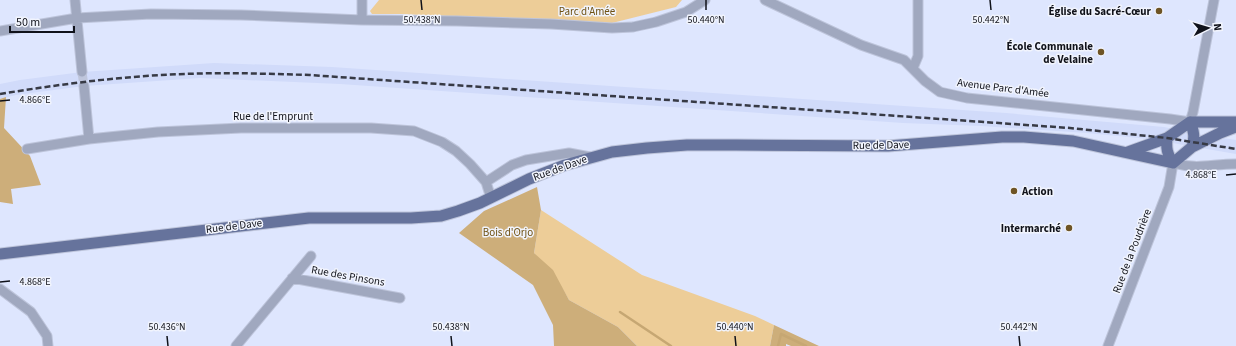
<svg xmlns="http://www.w3.org/2000/svg" width="1236" height="346" viewBox="0 0 1236 346" font-family="'Source Sans 3',sans-serif">
	<rect width="100%" height="100%" fill="#dee6fe"/>
	<path fill="#d1dbfa" d="M214,63L332,67L1006,113L1164,127L1197,134L1236,140V154L1149,139L1087,133L981,126L903,123L340,84L200,78L84,86L16,95L0,99V84L20,80L82,72Z"/>
	<path fill="#edcd98" d="M379,0H682L676,7L612,23L401,14H372L370,11Z
		M541,210L642,275L755,316L774,325L770,346H637L618,327L569,300L562,288L534,253Z"/>
	<path fill="#cdae7a" d="M6,97L4,128L30,156L41,185L11,189L13,204L0,202V99Z
		M537,187L541,210L534,253L553,270L569,300L618,327L637,346H554L553,325L533,285L459,233L484,211Z
		M774,325L819,346H791L786,344V346H770Z"/>
	<g fill="none" stroke-linecap="round" stroke-linejoin="round">
		<path stroke="#c6a773" stroke-width="2.5" d="M620,312L671,346
			M778,346L781,334L806,346"/>
		<path stroke="#bfc6dc" stroke-width="9" stroke-dasharray="9 4.5" stroke-linecap="butt" d="M82,72L84,86"/>
		<g stroke="#bdc4da" stroke-width="11">
			<path id="minor" d="M75,0L82,72
				M765,0L861,45L904,60L925,81L940,92L967,98L1170,119L1190,122L1193,112L1214,0
				M362,20V0
				M0,31L77,18L151,14L241,15L362,20L457,21L551,24L612,28L633,27L656,22L686,12L705,0
				M913,68L918,56V0
				M84,86L89,139
				M27,149L89,139L158,132L241,128H371L414,131L442,142L456,151L470,164L486,182L491,198
				M486,182L512,165L526,160L569,153L590,157
				M292,278L400,298
				M0,289L31,312L47,336L48,346
				M236,346L311,256
				M1108,346L1169,187L1173,163C1198,170 1211,164 1236,164"/>
		</g>
		<g stroke="#bdc4da" stroke-width="13">
			<path id="major" d="M1190,122C1194,131 1195,137 1192,147
				M1167,138C1166,148 1167,154 1173,163
				M1128,152L1167,138L1190,122H1236
				M1173,163L1192,147L1220,133L1236,127
				M0,254L309,218H411L441,216L458,211L480,203L529,179L565,165L612,152L647,148L687,145H736L888,146L1002,137H1024L1073,141L1173,163"/>
		</g>
		<use href="#minor" stroke="#a0a8bf" stroke-width="9"/>
		<use href="#major" stroke="#66739c" stroke-width="11"/>
		<path stroke="#373a45" stroke-width="2.5" stroke-dasharray="6 3" stroke-linecap="butt" d="M0,94C61,84 123,76 185,74C227,72 269,74 310,75L1070,128L1167,138L1236,149"/>
	</g>
	<path fill="none" stroke="#10121a" stroke-width="1.5" d="M421,0L422,10M706,0V10M990,0L991,10M0,101L10,100M1226,175L1236,174M0,282L10,281M167,336L168,346M451,336L452,346M735,336L736,346M1019,336L1020,346"/>
	<g fill="#6e5425" stroke="#f1f4fd" stroke-width="1.5">
		<circle cx="1159" cy="11" r="4"/>
		<circle cx="1101" cy="52" r="4"/>
		<circle cx="1014" cy="191" r="4"/>
		<circle cx="1069" cy="228" r="4"/>
	</g>
	<g text-anchor="middle" dominant-baseline="central" stroke-width="3" stroke-linejoin="round" paint-order="stroke">
		<g font-size="11" fill="#6f5112" stroke="#f1f4fd">
			<text x="587" y="11">Parc d'Amée</text>
			<text x="508" y="232">Bois d'Orjo</text>
		</g>
		<g font-size="11" font-weight="bold" fill="#10121a" stroke="#f1f4fd" text-anchor="end">
			<text x="1151" y="11">Église du Sacré-Cœur</text>
			<text x="1093" y="46">École Communale<tspan x="1093" dy="13">de Velaine</tspan></text>
			<text x="1022" y="191" text-anchor="start">Action</text>
			<text x="1061" y="228">Intermarché</text>
		</g>
		<g font-size="11" fill="#10121a" stroke="#f1f4fd">
			<text transform="translate(1003 88) rotate(7)">Avenue Parc d'Amée</text>
			<text x="273" y="116">Rue de l'Emprunt</text>
			<text transform="translate(881 145) rotate(-1)">Rue de Dave</text>
			<text transform="translate(560 168) rotate(-20)">Rue de Dave</text>
			<text transform="translate(234 226) rotate(-7)">Rue de Dave</text>
			<text transform="translate(1132 251) rotate(-69)">Rue de la Poudrière</text>
			<text transform="translate(348 276) rotate(10)">Rue des Pinsons</text>
		</g>
	</g>
	<g font-size="10" text-anchor="middle" fill="#10121a" stroke="#f1f4fd" stroke-width="3" stroke-linejoin="round" paint-order="stroke">
		<text x="422" y="23">50.438°N</text>
		<text x="706" y="23">50.440°N</text>
		<text x="991" y="23">50.442°N</text>
		<text x="35" y="103">4.866°E</text>
		<text x="1201" y="178">4.868°E</text>
		<text x="35" y="285">4.868°E</text>
		<text x="167" y="330">50.436°N</text>
		<text x="451" y="330">50.438°N</text>
		<text x="735" y="330">50.440°N</text>
		<text x="1019" y="330">50.442°N</text>
	</g>
	<g transform="translate(1208 28) rotate(85)" stroke="#f1f4fd" stroke-width="3" paint-order="stroke">
	<path d="M0-3L7 15L0 10L-7 15Z" fill="#10121a"/>
	<text y="-6" font-size="11" font-weight="bold" text-anchor="middle" fill="#10121a">N</text>
	</g>
	<path d="M10 26v6h64v-6" fill="none" stroke="#10121a" stroke-width="2"/>
	<text x="16" y="26" font-size="12" fill="#10121a" stroke="#f1f4fd" stroke-width="3" paint-order="stroke">50 m</text>
</svg>
